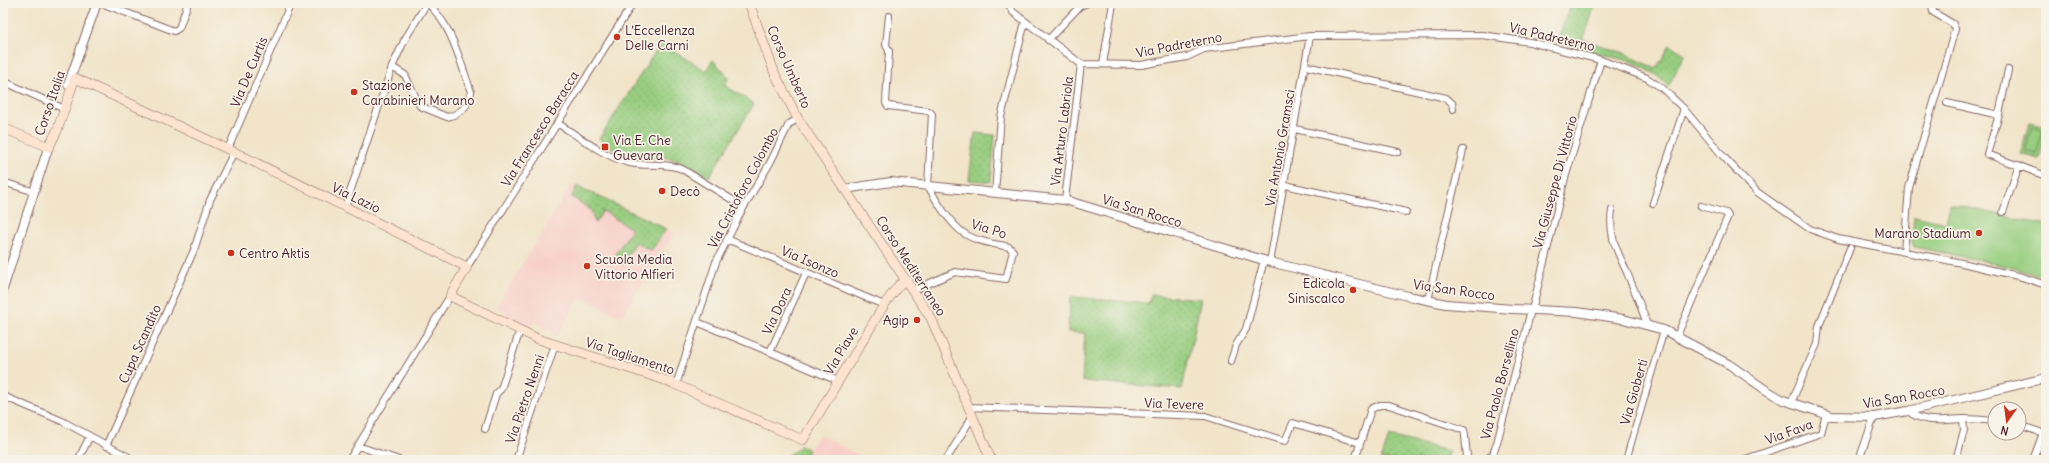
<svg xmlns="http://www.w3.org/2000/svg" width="2049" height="463" viewBox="0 0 2049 463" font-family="Delius,sans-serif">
	<defs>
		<pattern id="green-dots" width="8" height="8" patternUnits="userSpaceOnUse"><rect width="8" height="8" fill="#98ce80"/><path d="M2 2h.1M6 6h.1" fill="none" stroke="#84b06f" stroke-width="1.8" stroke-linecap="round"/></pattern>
	</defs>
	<rect width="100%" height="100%" fill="#f7f3e8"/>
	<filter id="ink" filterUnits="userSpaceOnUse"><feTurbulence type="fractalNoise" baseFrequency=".025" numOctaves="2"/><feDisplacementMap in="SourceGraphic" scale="8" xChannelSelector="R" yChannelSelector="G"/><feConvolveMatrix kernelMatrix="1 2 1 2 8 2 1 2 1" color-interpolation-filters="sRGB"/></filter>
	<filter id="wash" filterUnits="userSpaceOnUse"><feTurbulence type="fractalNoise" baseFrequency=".012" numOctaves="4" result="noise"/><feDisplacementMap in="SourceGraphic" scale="16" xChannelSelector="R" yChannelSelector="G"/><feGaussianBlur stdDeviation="0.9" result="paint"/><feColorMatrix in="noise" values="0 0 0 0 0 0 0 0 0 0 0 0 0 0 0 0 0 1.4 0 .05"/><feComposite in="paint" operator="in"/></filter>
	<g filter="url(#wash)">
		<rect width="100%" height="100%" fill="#f1e4c9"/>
		<path fill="#f7d1c9" d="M572,184L674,233L621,317L581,297L557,336L534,321L528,328L503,318L507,312L496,307Z
			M819,434L867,460H803Z"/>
		<path fill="url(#green-dots)" stroke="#717656" d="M1573,3H1588L1595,5L1584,38L1585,40L1624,53L1656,69L1670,45L1685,54L1668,87L1655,74L1633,62L1557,43L1565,18Z
			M661,43L706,71L713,60L729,78L724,85L754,104L709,177C698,170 686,162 673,159C662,156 652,159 641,158C626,158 612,148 599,139Z
			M2029,123L2046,127V134L2039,159L2021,154Z
			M975,133L995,135L991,182L969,180Z
			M577,186L666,229L651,251L636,242L622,264L613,258L632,229L603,211L595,223L591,210L572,197Z
			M1151,295L1201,299L1182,389L1082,381L1085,333L1068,332L1070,300L1072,297L1149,303Z
			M1389,436L1449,451L1447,460H1381Z
			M801,446L809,450L803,460H782Z"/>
		<path fill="#98ce80" stroke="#717656" d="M2032,127L2043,130L2036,154L2025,151Z
			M1950,204L2046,225V277L1989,262L1914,247L1912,242L1914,216L1946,223Z"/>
	</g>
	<g filter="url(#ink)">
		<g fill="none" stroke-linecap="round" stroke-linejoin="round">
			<g stroke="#846462" stroke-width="8">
				<path id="minor" d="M101,3L174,31L179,28L188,3
					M1008,3L1013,12L1081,64L1141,65L1187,57L1204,49L1310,36L1482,35L1530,42L1601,60L1647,78L1663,89L1684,109L1722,155L1757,192L1810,229L1838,239L1962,263L2022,277L2046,285
					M889,16L886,45L889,51L886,103L888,106L929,111L932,114L928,185C935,200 951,225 965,234C977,242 996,244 1009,247L1013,251L1006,279L955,272L914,290
					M1048,40L1080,6L1087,3
					M1103,64L1113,3
					M1306,66L1446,98L1452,103L1453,109
					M392,67L405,75L420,106L447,117C461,114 469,105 471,92C460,62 452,24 427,3
					M2008,70L1999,115L1987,154L2046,176
					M3,81L60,107
					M1947,103L1999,115
					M557,123C580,137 604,157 630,163C647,167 665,162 682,169L744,207
					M1295,129L1398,152
					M228,149L291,3
					M3,182L35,192
					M1285,185L1406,212
					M995,193L1001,117L1025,22
					M1065,200L1081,64
					M1653,203L1684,109
					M345,207L392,67L405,39L427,3
					M1612,210C1608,237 1618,252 1628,275C1635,292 1642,308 1647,325
					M2003,212L2019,165
					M727,239L884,305
					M1904,252L1909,188L1955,29L1953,24L1933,12L1932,3
					M1270,262L1310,36
					M467,267L633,3
					M1428,300L1463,150
					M1532,310L1565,178L1601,60
					M697,322L770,352L806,273
					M1677,336L1728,216L1726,213L1701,206
					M770,352L838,381
					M1231,361L1236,345L1246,329L1264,260
					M676,385L716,262L741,212L770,163L789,124L798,119
					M3,396L62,421L134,460
					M1791,403L1817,344L1819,326L1850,248
					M968,407L1205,416L1285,441L1293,423L1360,443
					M1908,411C1925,425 1944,419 1964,419C1974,419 1985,420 1995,421
					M2019,425L2046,434
					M485,429L496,394L501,389L520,330
					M106,446L194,250L210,200L234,152
					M358,446L399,460
					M78,460L90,436
					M349,460L450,296
					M516,460L555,345
					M946,460L972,417
					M1355,460L1371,409L1380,405H1389L1464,430C1466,438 1466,456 1468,460
					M1486,460L1493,454L1497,443L1531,310
					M1626,460L1664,330
					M1743,460L1821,433L1825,418L1832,416
					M1859,460L1874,417
					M1956,460L1964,430L1963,419
					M2033,460L2043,433"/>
			</g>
			<g stroke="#846462" stroke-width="10">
				<path id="tertiary" d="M68,85L97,3
					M844,189L891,182L1065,200L1270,262L1408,296L1446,304L1513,309L1577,312L1623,319L1664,330L1730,365L1766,390L1783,400L1832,416L1874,417L1908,411L2046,378
					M3,289L50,142"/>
			</g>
			<g stroke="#846462" stroke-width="10">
				<path id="secondary" d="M749,3L775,74L798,119L931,318L991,460
					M3,128L49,147L57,131L75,78L234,152L467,267L450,296L538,339L665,380L803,440L884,305L899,285L907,280"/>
			</g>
			<use href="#minor" stroke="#fff" stroke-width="6"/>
			<use href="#tertiary" stroke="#fff" stroke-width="8"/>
			<use href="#secondary" stroke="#fde4d0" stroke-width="9"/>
		</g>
	</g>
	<g fill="#c8321e" stroke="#f7f3e8" stroke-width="1.5">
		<circle cx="617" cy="37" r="4"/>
		<circle cx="354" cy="92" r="4"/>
		<rect x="601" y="143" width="8" height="8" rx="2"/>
		<circle cx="662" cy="191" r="4"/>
		<circle cx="1979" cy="233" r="4"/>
		<circle cx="231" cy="253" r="4"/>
		<circle cx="587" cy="266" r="4"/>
		<circle cx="1353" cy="290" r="4"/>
		<circle cx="917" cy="320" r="4"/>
	</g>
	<g text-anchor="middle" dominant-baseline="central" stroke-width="3.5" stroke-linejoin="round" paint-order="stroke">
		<g font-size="13" fill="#4a1f2b" stroke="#f7f3e8" text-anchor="start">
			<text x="625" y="30">L’Eccellenza<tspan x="625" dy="15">Delle Carni</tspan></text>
			<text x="362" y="85">Stazione<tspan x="362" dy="15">Carabinieri Marano</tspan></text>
			<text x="613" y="140">Via E. Che<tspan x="613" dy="15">Guevara</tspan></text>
			<text x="670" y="191">Decò</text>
			<text x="1971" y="233" text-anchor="end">Marano Stadium</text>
			<text x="239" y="253">Centro Aktis</text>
			<text x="595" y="259">Scuola Media<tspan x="595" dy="15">Vittorio Alfieri</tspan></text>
			<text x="1345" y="283" text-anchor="end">Edicola<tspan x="1345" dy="15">Siniscalco</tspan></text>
			<text x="909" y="320" text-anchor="end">Agip</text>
		</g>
		<g font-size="13" fill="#4a1f2b" stroke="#f7f3e8">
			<text transform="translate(1552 37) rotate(13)">Via Padreterno</text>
			<text transform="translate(1179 45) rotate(-11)">Via Padreterno</text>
			<text transform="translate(789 67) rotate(66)">Corso Umberto</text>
			<text transform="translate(249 72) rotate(-67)">Via De Curtis</text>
			<text transform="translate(50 103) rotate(-71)">Corso Italia</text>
			<text transform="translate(540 129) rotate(-58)">Via Francesco Baracca</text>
			<text transform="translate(1062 131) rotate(-83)">Via Arturo Labriola</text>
			<text transform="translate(1280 148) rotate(-80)">Via Antonio Gramsci</text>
			<text transform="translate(1555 182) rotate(-75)">Via Giuseppe Di Vittorio</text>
			<text transform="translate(743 188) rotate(-62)">Via Cristoforo Colombo</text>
			<text transform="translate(356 198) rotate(26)">Via Lazio</text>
			<text transform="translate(1142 211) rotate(17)">Via San Rocco</text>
			<text transform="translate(989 229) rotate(17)">Via Po</text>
			<text transform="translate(810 262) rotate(23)">Via Isonzo</text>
			<text transform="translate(911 266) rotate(57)">Corso Mediterraneo</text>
			<text transform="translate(1454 290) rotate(8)">Via San Rocco</text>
			<text transform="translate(777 311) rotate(-65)">Via Dora</text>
			<text transform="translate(140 344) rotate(-66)">Cupa Scandito</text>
			<text transform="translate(841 351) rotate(-59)">Via Piave</text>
			<text transform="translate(630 356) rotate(18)">Via Tagliamento</text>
			<text transform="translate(1500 384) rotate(-75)">Via Paolo Borsellino</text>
			<text transform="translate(1634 392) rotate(-74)">Via Gioberti</text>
			<text transform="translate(1904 397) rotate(-10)">Via San Rocco</text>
			<text transform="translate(525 399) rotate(-71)">Via Pietro Nenni</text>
			<text transform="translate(1174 404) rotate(2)">Via Tevere</text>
			<text transform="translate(1789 432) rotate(-20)">Via Fava</text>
		</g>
	</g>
	<rect width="2049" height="463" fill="none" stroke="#f7f3e8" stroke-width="16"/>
	<g transform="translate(2007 421) rotate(194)"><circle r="19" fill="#f7f3e8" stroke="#b29e9c"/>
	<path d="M0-3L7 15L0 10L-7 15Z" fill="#c8321e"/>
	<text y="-6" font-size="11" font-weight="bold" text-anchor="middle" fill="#4a1f2b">N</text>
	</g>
</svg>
